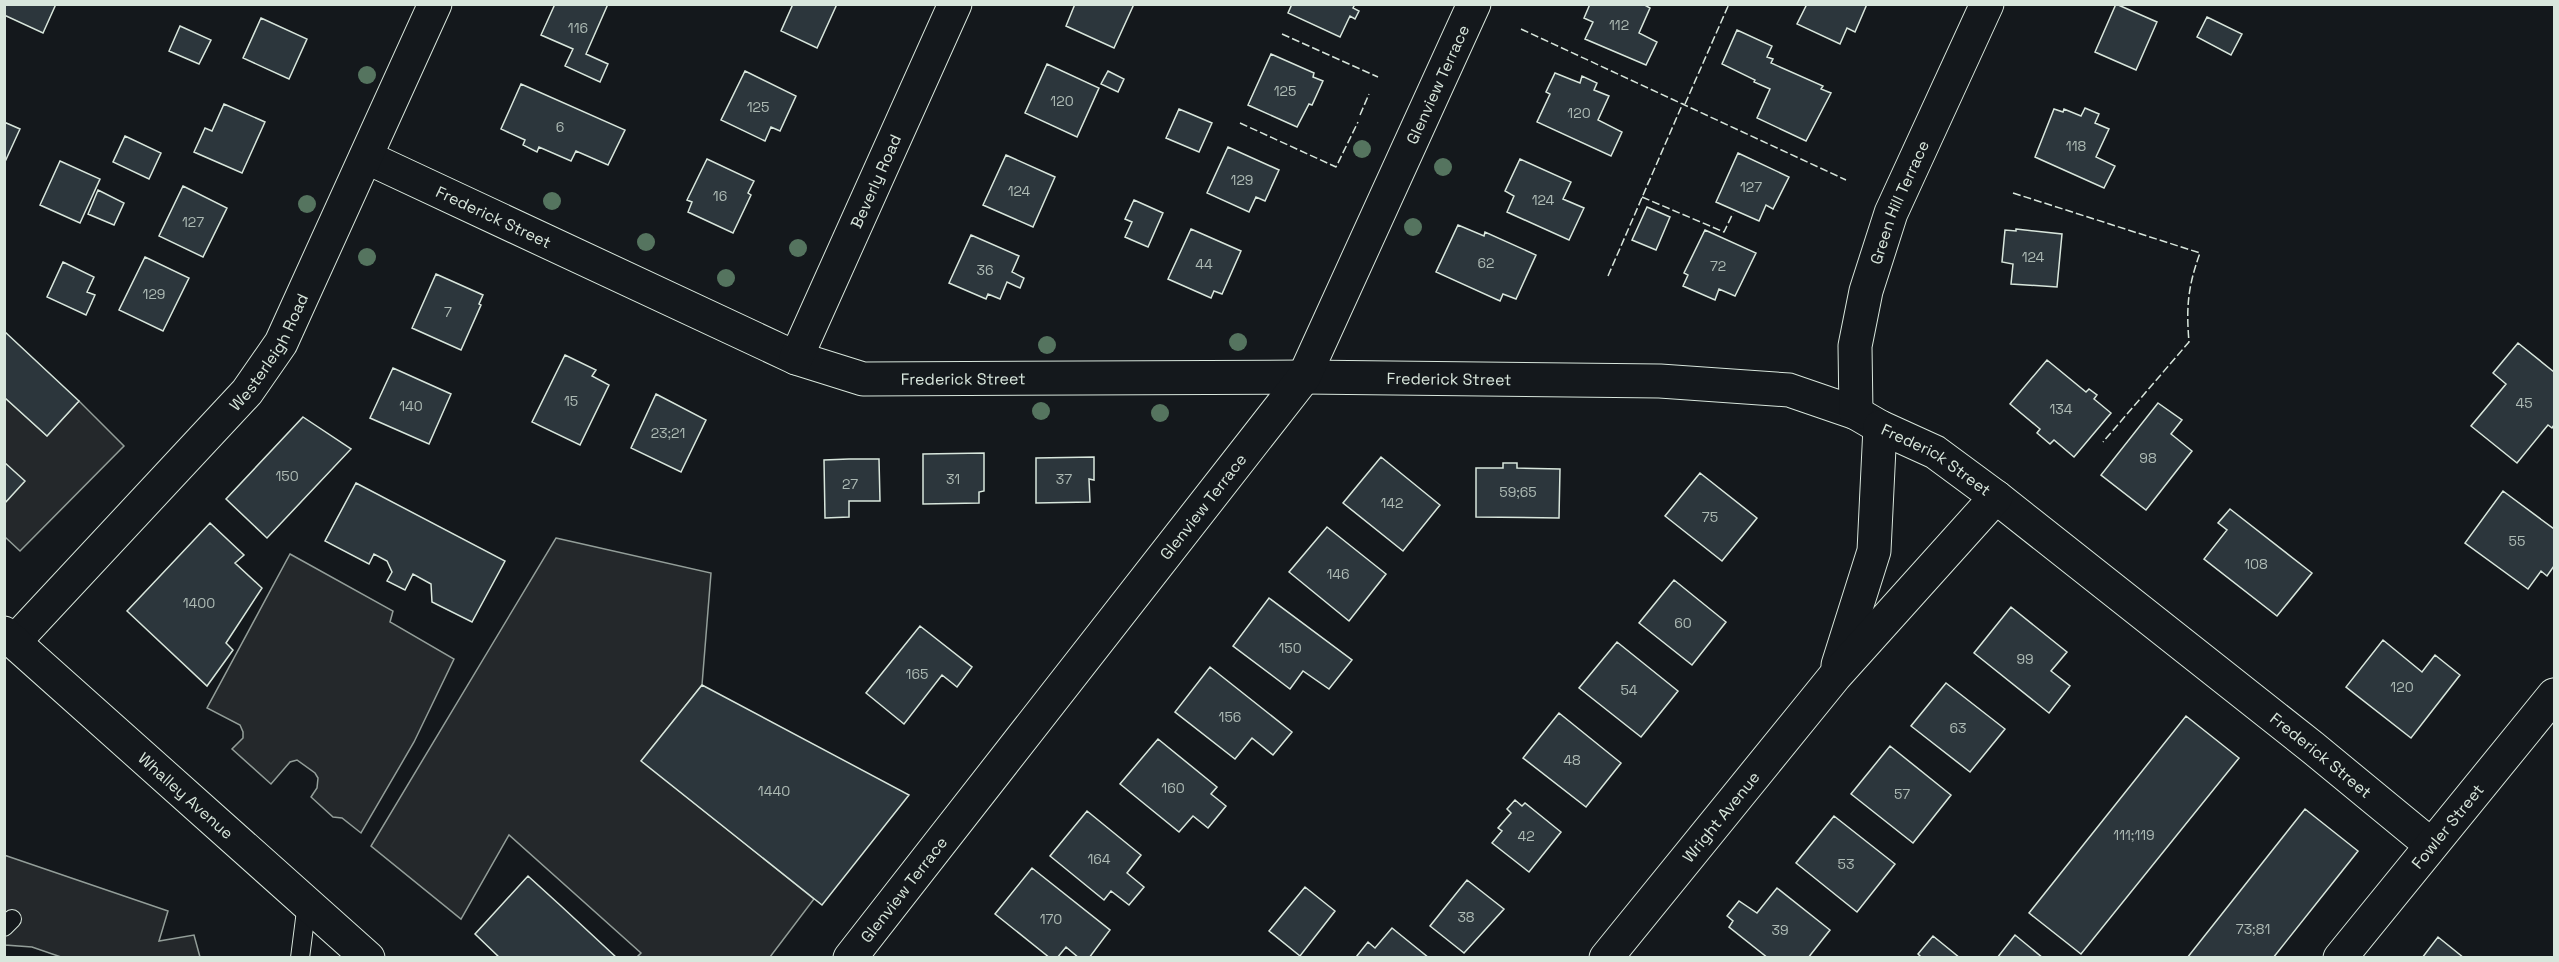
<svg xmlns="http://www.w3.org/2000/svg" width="2559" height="962" viewBox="0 0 2559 962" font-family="'Space Grotesk',sans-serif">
	<rect width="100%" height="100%" fill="#14181c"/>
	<path fill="#24282b" stroke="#939e99" stroke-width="1.5" d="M4,397L47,436L79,401L124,446L20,551L5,537Z
		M556,538L711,573L702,685L642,761L814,899L770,957H637L641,953L509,835L461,919L371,846Z
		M290,554L393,611L390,622L454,659L414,742L361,833L342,818L333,817L311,797L317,788L318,778L315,773L297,760L290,762L271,784L232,749L243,738V732L240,725L207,708Z
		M4,855L168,911L159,941L194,935L200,957H61L32,947L5,945Z"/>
	<path fill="#2c363c" stroke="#d8e6dc" stroke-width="1.5" d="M4,4H56L43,33L4,15Z
		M555,4H608L586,54L608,64L600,82L565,66L573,49L541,35Z
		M793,4H837L817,48L781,31Z
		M1075,4H1134L1114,48L1066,26Z
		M1292,4H1355L1353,8L1359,11L1355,19L1350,16L1340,37L1288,13Z
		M1590,4H1643L1650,8L1639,33L1657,42L1646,65L1585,39L1593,22L1584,18Z
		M1807,4H1867L1855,32L1847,28L1840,44L1797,24Z
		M2116,4L2157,22L2136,70L2095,52Z
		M2207,17L2242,34L2231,55L2197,37Z
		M261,18L307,39L289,79L243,58Z
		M180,26L211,40L199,64L169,51Z
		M1737,30L1772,46L1767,57L1773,59L1771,63L1823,86L1821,89L1831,93L1806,141L1757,118L1770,89L1754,82L1755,80L1722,64Z
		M1271,54L1314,73L1313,77L1323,81L1312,105L1309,104L1297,127L1248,105Z
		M1047,64L1099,88L1077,137L1025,113Z
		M745,71L796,96L780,131L771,127L765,141L721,120Z
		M1108,71L1124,79L1118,92L1101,84Z
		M1555,73L1580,83L1582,76L1597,83L1594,90L1609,96L1598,120L1622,132L1611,156L1537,122L1550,94L1546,92Z
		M521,84L625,130L608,165L576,151L571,161L539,147L537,152L523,145L525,140L501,129Z
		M224,104L265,122L242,173L194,152L205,128L212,131Z
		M2085,108L2099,114L2095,123L2109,129L2096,157L2115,166L2104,188L2035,157L2054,109L2063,112L2064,109L2081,116Z
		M1179,109L1212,123L1199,152L1166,138Z
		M4,122L20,129L4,164Z
		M125,136L161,153L149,179L113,162Z
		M1228,147L1279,170L1265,201L1256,197L1249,212L1207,193Z
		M1738,153L1789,177L1773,209L1766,205L1759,221L1716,202Z
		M1006,155L1055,177L1033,227L983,205Z
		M707,159L754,181L748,193L751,195L733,233L688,212L692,202L687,200Z
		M1520,159L1571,182L1563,199L1584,208L1569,240L1507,212L1514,196L1505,191Z
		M60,161L100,179L80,223L40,205Z
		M183,186L227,208L203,257L159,236Z
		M98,190L124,203L114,225L88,214Z
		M1134,200L1163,213L1148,247L1125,237L1132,222L1125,219Z
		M1647,207L1670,217L1656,250L1632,240Z
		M1458,225L1484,236L1485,232L1536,255L1516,299L1503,294L1500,301L1436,272Z
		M1191,229L1241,251L1222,294L1214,291L1211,298L1168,279Z
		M2016,229L2062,234L2057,287L2011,284L2013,264L2002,262L2005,230L2016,231Z
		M1705,230L1756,253L1735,296L1719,289L1715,300L1683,286L1688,275L1684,273Z
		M971,235L1019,256L1012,272L1024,278L1020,288L1007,282L1000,299L988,294L986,299L949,283Z
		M145,257L189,278L163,331L119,310Z
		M63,262L94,277L87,292L95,295L86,315L47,297Z
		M436,274L483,295L479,304L481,305L461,350L412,328Z
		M4,331L79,401L47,436L4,397Z
		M2518,343L2554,372V425L2552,428L2548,425L2517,463L2471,426L2506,384L2493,373Z
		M565,355L596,370L592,376L609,385L580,445L532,422Z
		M2047,360L2086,392L2089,389L2097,395L2094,399L2111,413L2074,457L2054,440L2050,444L2037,433L2040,429L2010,404Z
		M393,368L451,394L429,444L370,418Z
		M656,394L706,420L681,472L631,448Z
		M2158,403L2182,420L2171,434L2192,451L2146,510L2101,475Z
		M303,417L351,449L267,538L226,499Z
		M984,453V491L979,492V503L923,504V454Z
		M1094,457V480L1089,479L1090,502L1036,503V458Z
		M1381,457L1440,505L1403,551L1343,503Z
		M849,459H879L880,501H849V517L825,518L824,460Z
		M4,462L25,481L4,504Z
		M1503,463H1517V468L1560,469L1559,518L1476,517V468H1503Z
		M1700,473L1757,518L1722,561L1665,516Z
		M356,483L505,561L472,622L432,602L431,584L413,574L405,590L387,581L392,572L387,561L374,554L369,564L325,541Z
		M2503,491L2554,529V566L2547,576L2541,571L2528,589L2465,543Z
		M2230,509L2312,573L2277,616L2204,559L2227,530L2218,523Z
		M210,523L244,555L235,563L262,588L226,643L233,650L207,686L127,611Z
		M1327,527L1386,574L1349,621L1289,572Z
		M1674,580L1726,622L1692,665L1639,623Z
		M1269,598L1352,660L1329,689L1303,671L1290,689L1233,646Z
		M2011,607L2067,652L2051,671L2070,686L2049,713L1974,653Z
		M920,626L972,667L957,687L942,675L904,724L866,693Z
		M2383,640L2422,672L2435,655L2460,675L2411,738L2346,687Z
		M1617,642L1678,691L1641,737L1579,688Z
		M1210,667L1292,732L1273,755L1252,738L1235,759L1175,712Z
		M1946,683L2005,729L1970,772L1911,726Z
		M702,685L909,795L822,905L641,761Z
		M1559,713L1621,763L1586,807L1523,758Z
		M2186,716L2239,758L2081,954L2029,913Z
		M1158,739L1217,787L1211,794L1226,806L1208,828L1193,816L1179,832L1120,784Z
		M1890,746L1951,795L1913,843L1851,794Z
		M1515,800L1522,806L1525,803L1561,832L1529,872L1492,843L1502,831L1498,828L1511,813L1507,809Z
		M2305,809L2358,851L2273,958H2187Z
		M1087,811L1141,855L1127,873L1144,887L1129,905L1111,891L1104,900L1050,856Z
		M1834,816L1895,864L1857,912L1796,863Z
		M1032,868L1110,930L1089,958H1079L1066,947L1057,958H1050L995,914Z
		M528,876L561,906L617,958H500L475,934Z
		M1467,880L1504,909L1464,953L1430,926Z
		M1305,887L1335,911L1300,956L1269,931Z
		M1777,888L1830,930L1808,958H1768L1729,927L1733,921L1727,916L1739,901L1757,913Z
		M1392,928L1429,958L1356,957L1368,942L1375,948Z
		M2015,935L2043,958H1997Z
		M1933,936L1960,958H1922L1918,954Z
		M2438,937L2464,958H2422Z"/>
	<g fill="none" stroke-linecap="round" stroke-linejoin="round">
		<g stroke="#d8e6dc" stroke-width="20">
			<path id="lane" d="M4,927L12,919
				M300,958L307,903"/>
		</g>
		<g stroke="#d8e6dc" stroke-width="35">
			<g id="street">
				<path id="s1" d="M366,157L796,358L863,379L1304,377L1660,381L1789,390L1856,413L1880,427L1935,452L1996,497L2312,747L2431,845"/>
				<path id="s2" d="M796,358L955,4"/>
				<path id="s3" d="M1856,413L1855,346L1866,291L1891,213L1987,4"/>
				<path id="s4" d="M15,641L247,392L281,343L435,4"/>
				<path d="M1838,665L1874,551L1880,427"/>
				<path id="s5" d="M850,958L1304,377L1474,4"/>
				<path id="s6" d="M1606,958L1835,676L1996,497"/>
				<path id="s7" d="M2340,958L2554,695"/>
			</g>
		</g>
		<g stroke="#d8e6dc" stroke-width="35">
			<g id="primary">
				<path id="s8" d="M4,633L368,958"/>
			</g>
		</g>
		<use href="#lane" stroke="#14181c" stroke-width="18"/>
		<use href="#street" stroke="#14181c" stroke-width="33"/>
		<use href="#primary" stroke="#14181c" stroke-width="33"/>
		<path stroke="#d8e6dc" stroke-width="1.5" stroke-dasharray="8 3" stroke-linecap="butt" d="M1521,29L1846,180
			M1282,34L1378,77
			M1685,104L1729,4
			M1360,115L1369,94
			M1240,123L1336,167L1358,122
			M2013,193L2200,253C2188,286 2186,307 2189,342L2103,442
			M1642,197L1724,232L1733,213
			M1608,276L1683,103"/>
	</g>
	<g fill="#55745f">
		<circle cx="367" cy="75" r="9"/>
		<circle cx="1362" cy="149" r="9"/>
		<circle cx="1443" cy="167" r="9"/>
		<circle cx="552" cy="201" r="9"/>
		<circle cx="307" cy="204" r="9"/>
		<circle cx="1413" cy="227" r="9"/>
		<circle cx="646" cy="242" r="9"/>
		<circle cx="798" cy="248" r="9"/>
		<circle cx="367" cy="257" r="9"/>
		<circle cx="726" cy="278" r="9"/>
		<circle cx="1238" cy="342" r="9"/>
		<circle cx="1047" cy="345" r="9"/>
		<circle cx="1041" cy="411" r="9"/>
		<circle cx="1160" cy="413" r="9"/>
	</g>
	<g text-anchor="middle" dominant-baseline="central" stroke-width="4.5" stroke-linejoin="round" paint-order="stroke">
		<g font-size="14" fill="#adbab4">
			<text x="1619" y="25">112</text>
			<text x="578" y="28">116</text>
			<text x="1285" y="91">125</text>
			<text x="1062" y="101">120</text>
			<text x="758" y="107">125</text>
			<text x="1579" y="113">120</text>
			<text x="560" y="127">6</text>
			<text x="2076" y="146">118</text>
			<text x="1242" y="180">129</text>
			<text x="1751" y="187">127</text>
			<text x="1019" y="191">124</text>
			<text x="720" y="196">16</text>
			<text x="1543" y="200">124</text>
			<text x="193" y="222">127</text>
			<text x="2033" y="257">124</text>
			<text x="1486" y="263">62</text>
			<text x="1204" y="264">44</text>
			<text x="1718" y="266">72</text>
			<text x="985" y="270">36</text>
			<text x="154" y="294">129</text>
			<text x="448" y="312">7</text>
			<text x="571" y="401">15</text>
			<text x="2524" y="403">45</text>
			<text x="411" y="406">140</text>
			<text x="2061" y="409">134</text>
			<text x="668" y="433">23;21</text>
			<text x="2148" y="458">98</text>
			<text x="287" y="476">150</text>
			<text x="953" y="479">31</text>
			<text x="1064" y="479">37</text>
			<text x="850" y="484">27</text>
			<text x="1518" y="492">59;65</text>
			<text x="1392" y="503">142</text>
			<text x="1710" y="517">75</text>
			<text x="2517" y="541">55</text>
			<text x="2256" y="564">108</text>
			<text x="1338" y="574">146</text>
			<text x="199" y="603">1400</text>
			<text x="1683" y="623">60</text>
			<text x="1290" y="648">150</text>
			<text x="2025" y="659">99</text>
			<text x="917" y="674">165</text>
			<text x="2402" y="687">120</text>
			<text x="1629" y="690">54</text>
			<text x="1230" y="717">156</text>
			<text x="1958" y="728">63</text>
			<text x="1572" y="760">48</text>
			<text x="1173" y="788">160</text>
			<text x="774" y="791">1440</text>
			<text x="1902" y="794">57</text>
			<text x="2134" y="835">111;119</text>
			<text x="1526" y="836">42</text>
			<text x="1099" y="859">164</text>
			<text x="1846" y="864">53</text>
			<text x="1466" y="917">38</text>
			<text x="1051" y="919">170</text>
			<text x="2253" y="929">73;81</text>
			<text x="1780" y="930">39</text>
		</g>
		<g font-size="16" fill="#d8e6dc" stroke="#14181c">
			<text stroke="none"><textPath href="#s5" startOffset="1059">Glenview Terrace</textPath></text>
			<text stroke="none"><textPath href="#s2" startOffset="194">Beverly Road</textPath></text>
			<text stroke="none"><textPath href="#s3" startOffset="218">Green Hill Terrace</textPath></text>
			<text stroke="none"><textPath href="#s1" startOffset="141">Frederick Street</textPath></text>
			<text stroke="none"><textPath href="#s4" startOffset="386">Westerleigh Road</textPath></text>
			<text stroke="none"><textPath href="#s1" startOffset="645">Frederick Street</textPath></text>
			<text stroke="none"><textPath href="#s1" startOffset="1131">Frederick Street</textPath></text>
			<text stroke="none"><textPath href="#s1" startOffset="1635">Frederick Street</textPath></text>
			<text stroke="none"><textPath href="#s5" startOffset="573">Glenview Terrace</textPath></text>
			<text stroke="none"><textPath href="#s1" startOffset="2121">Frederick Street</textPath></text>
			<text stroke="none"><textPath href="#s8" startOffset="244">Whalley Avenue</textPath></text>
			<text stroke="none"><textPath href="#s6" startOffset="182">Wright Avenue</textPath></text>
			<text stroke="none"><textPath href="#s7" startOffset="170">Fowler Street</textPath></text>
			<text stroke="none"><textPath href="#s5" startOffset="87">Glenview Terrace</textPath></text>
		</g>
	</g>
	<rect width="2559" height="962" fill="none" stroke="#d8e6dc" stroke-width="12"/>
</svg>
